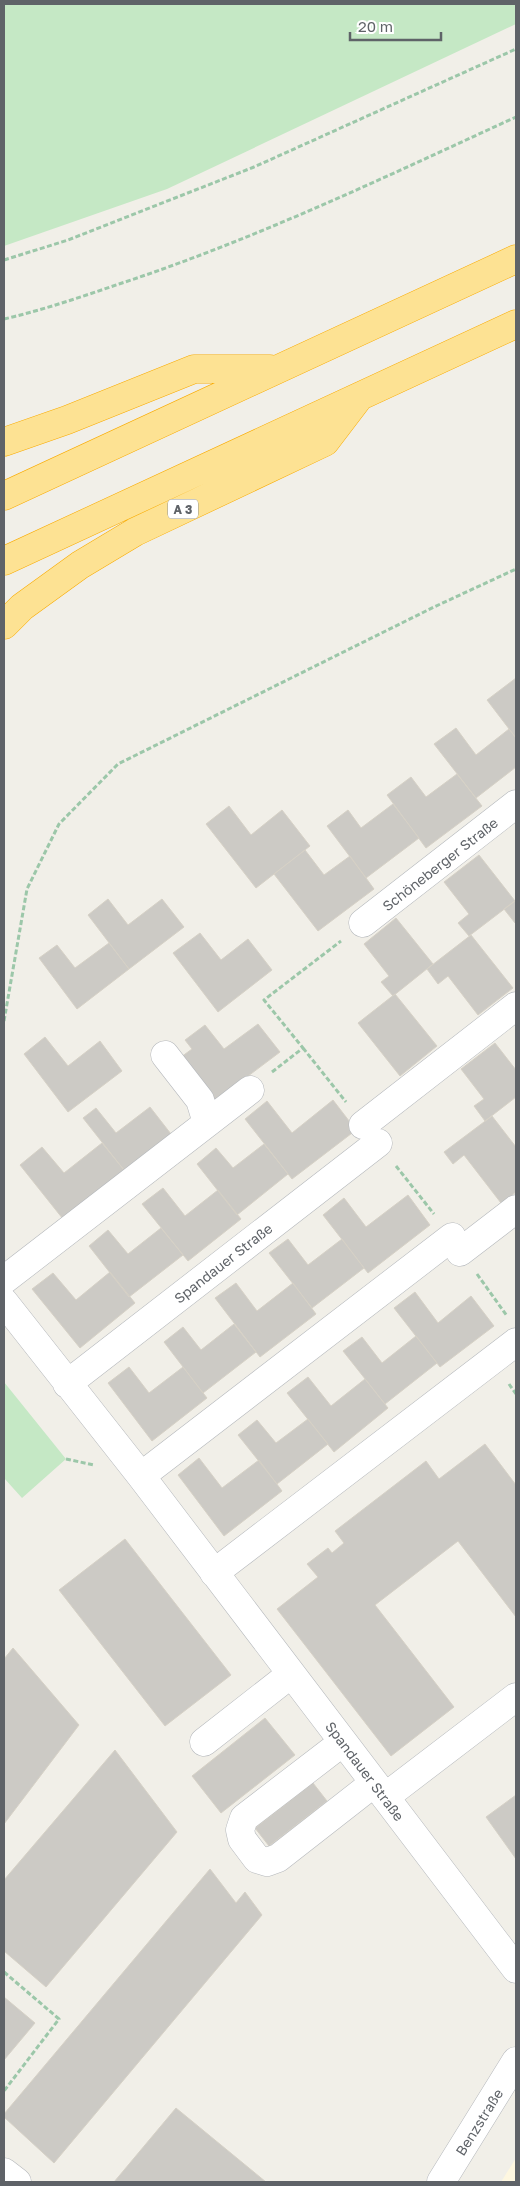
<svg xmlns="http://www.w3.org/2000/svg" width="520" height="2186" viewBox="0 0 520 2186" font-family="'Golos Text',sans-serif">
	<rect width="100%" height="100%" fill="#f1efe8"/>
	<path fill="#fef7e0" d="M516,2158V2182H501Z"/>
	<path fill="#c5e8c5" d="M4,4H516V24L167,189L4,246Z
		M4,1382L66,1459L22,1498L4,1478Z"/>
	<path fill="#cccac5" stroke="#d6d1c6" d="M516,678V738L487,700Z
		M456,728L476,755L509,729L516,738V767L476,798L434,744Z
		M457,774L482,806L426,848L387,795L411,777L426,797Z
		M393,804L419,838L366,878L327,826L348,810L361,828Z
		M229,806L251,835L282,810L310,846L256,888L206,824Z
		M305,850L324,875L350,856L374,889L318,931L274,874Z
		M479,855L515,901L469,936L458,923L469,914L444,882Z
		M108,899L128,925L162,899L184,927L129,969L88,915Z
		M516,900V923H515L504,909Z
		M396,918L433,964L393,996L381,982L389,976L364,944Z
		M200,933L221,960L248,939L272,970L218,1012L173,953Z
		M471,935L513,988L478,1015L448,976L438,984L427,969Z
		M109,943L129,969L77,1009L39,958L57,945L75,968Z
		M395,994L437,1046L400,1076L358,1023Z
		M258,1024L280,1052L211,1104L177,1060L192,1049L185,1040L205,1025L224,1049Z
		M45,1037L68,1066L100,1041L122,1071L68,1112L24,1054Z
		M495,1043L516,1070V1097L485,1121L474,1106L484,1099L461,1069Z
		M333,1100L356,1130L292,1179L245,1119L267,1101L292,1133Z
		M150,1107L171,1134L124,1170L83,1118L96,1108L116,1133Z
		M492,1116L516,1147V1192L501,1203L464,1155L453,1164L444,1152Z
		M102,1143L124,1170L63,1219L20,1165L42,1147L64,1173Z
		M264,1144L288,1174L237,1215L197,1164L216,1148L233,1168Z
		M163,1188L185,1216L218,1190L241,1219L188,1261L142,1204Z
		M408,1195L430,1225L368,1273L323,1215L344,1198L366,1227Z
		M161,1228L183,1255L129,1297L89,1246L108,1230L128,1254Z
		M288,1239L308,1265L342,1239L364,1268L312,1308L269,1253Z
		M110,1272L135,1303L80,1348L32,1289L53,1273L76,1300Z
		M236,1283L257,1311L293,1283L316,1314L260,1357L215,1298Z
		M415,1292L438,1323L471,1296L494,1326L440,1367L394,1308Z
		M234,1324L256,1352L203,1393L164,1342L183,1327L201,1350Z
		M416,1336L437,1363L385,1404L343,1351L362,1337L382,1363Z
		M129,1367L149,1393L183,1367L207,1398L152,1441L108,1383Z
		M308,1377L331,1406L365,1379L388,1408L334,1452L287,1393Z
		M308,1419L328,1444L277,1484L238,1435L257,1420L276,1443Z
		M485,1444L516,1485V1617L458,1541L375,1605L454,1707L391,1756L277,1609L318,1577L307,1564L328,1548L332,1553L344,1543L335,1531L426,1461L439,1479Z
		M199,1458L222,1488L259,1460L282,1491L224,1536L178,1475Z
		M125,1539L231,1675L165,1726L59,1590Z
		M13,1648L79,1725L4,1824V1659Z
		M265,1718L295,1755L221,1813L192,1776Z
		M115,1750L177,1832L46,1987L4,1951V1880Z
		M313,1783L327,1801L269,1846L255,1828Z
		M516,1795V1859L486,1817Z
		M210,1869L236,1903L245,1892L262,1915L54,2163L4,2117V2114Z
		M4,1997L35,2023L4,2060Z
		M176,2108L266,2182H114Z"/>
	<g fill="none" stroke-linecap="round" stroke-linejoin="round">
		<g stroke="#b5b8bc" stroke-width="29">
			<path id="minor" d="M363,923L516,804
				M165,1055L200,1100L207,1123
				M363,1125L516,1006
				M460,1252L516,1209
				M4,1280L250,1090
				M4,1302L141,1476L516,1969
				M67,1384L378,1143
				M141,1476L452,1237
				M214,1573L516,1342
				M204,1742L291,1674
				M343,1742L244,1818L240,1830L242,1839L257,1859L267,1862L278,1858L374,1783
				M385,1797L516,1697
				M4,2172L17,2182
				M441,2182L516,2061"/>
		</g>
		<g stroke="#f9ab00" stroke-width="29">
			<path id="highway" d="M4,442L67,420L194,369H270
				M4,496L516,259
				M4,561L516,324
				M4,625L22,607L80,565L135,532L325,442L357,400"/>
		</g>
		<path stroke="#9cc7a9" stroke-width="3" stroke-dasharray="5 2.5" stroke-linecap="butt" d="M4,260L68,240L254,167L516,49
			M4,319C43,310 81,297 119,284C256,239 385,177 516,117
			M4,1021L27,889L59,824L118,764L434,607L516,569
			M303,1048L346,1102
			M272,1072L303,1048L264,1000L341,941
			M396,1166L434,1214
			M477,1274L507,1316
			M509,1384L516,1394
			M66,1459L94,1465
			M4,1972L59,2019L4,2091"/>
		<use href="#minor" stroke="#fff" stroke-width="28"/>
		<use href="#highway" stroke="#fde293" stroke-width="28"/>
	</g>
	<g text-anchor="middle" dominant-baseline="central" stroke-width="4.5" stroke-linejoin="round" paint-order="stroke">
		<rect fill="#fff" stroke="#8f9295" stroke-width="1" x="168" y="499.5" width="30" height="19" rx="4"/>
		<g font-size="12" font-weight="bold" fill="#5f6368">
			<text x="183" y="509">A 3</text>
		</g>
		<g font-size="14" fill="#5f6368" stroke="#fff">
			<text transform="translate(440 864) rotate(-38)">Schöneberger Straße</text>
			<text transform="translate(223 1263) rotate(-38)">Spandauer Straße</text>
			<text transform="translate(365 1771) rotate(53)">Spandauer Straße</text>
			<text transform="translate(479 2122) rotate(-58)">Benzstraße</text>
		</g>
	</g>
	<rect width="520" height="2186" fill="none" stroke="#5f6368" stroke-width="10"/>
	<path d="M350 32v8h91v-8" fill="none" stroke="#5f6368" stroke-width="2.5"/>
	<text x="358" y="32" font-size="15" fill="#5f6368" stroke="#ffffff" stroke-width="4" paint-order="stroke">20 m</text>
</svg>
